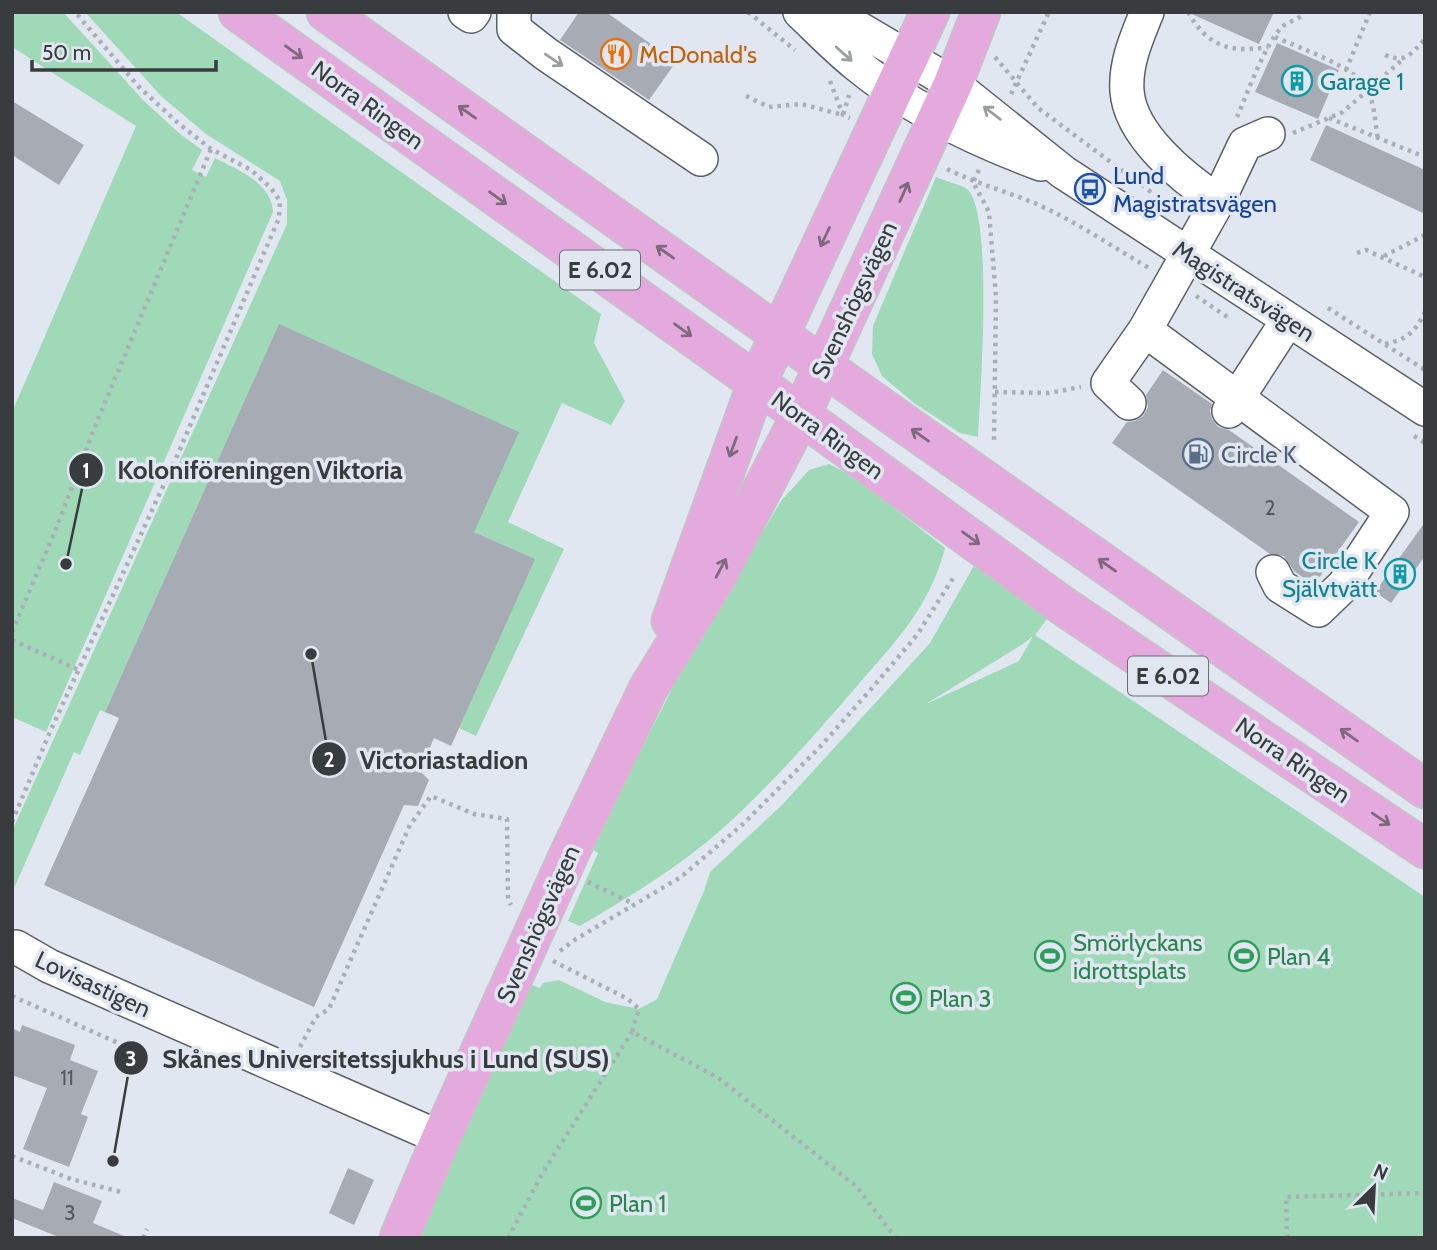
<svg xmlns="http://www.w3.org/2000/svg" width="1437" height="1250" viewBox="0 0 1437 1250" font-family="Cabin,sans-serif">
	<rect width="100%" height="100%" fill="#e1e7f1"/>
	<path fill="#9fd9b7" fill-rule="evenodd" d="M12,12H63L143,100L180,134L202,150L192,170L206,177L215,158C238,170 272,183 273,212L46,732L12,717V412L136,126L12,47Z
		M85,12H176L601,314L594,343L625,401L611,425L562,403L508,522L564,549L476,736L459,728L534,559L474,532L279,325L105,712L100,710L80,755L74,752L15,886L12,885V831L287,224V200L280,181L206,134L161,96Z
		M936,177C945,181 959,184 967,189C994,212 980,396 978,437L960,433L914,403L882,376L872,354L873,326Z
		M829,464L856,478L945,548C930,607 895,642 857,686C814,736 770,786 721,830C679,867 629,897 580,926L568,921L598,853L591,849L677,679L781,501L809,470Z
		M975,564L1053,611L1035,635L1425,897V1238H399L513,979L540,988L543,983L559,980L605,1002L639,1009L657,999L704,891L710,872L782,805L930,643ZM1033,636L1019,661L926,704L1023,644Z"/>
	<path fill="#a6abb4" d="M579,12H606L676,62L649,100L560,40Z
		M1187,12H1274L1259,44Z
		M1277,43L1339,70L1318,119L1255,92Z
		M12,101L84,145L59,185L12,155Z
		M1326,125L1425,170V214L1310,160Z
		M279,324L519,432L474,532L535,559L451,746L434,738L420,771L429,780L418,806L404,805L314,1007L44,885L119,718L105,712Z
		M1163,370L1212,404L1210,411L1212,419L1218,427L1229,430L1359,522L1314,585L1294,571L1284,556L1270,554L1112,443L1127,422L1135,421L1143,416L1148,407L1146,395Z
		M1425,522V556L1391,603L1375,592Z
		M22,1025L75,1045L70,1060L98,1071L81,1114L88,1117L69,1167L23,1149L47,1088L12,1075V1028L20,1032Z
		M348,1168L374,1180L354,1225L329,1213Z
		M54,1182L102,1201L93,1223L129,1238H61L12,1218V1198L43,1210Z"/>
	<g fill="none" stroke-linecap="round" stroke-linejoin="round">
		<g stroke="#5a5f67" stroke-width="36">
			<path id="minor" d="M465,12L471,16L474,12
				M514,12V29L546,54L701,159
				M800,12C819,30 836,48 856,64C910,109 976,140 1041,164
				M831,12L953,84L1063,172L1425,409
				M1147,12C1137,37 1125,63 1127,91C1130,135 1183,178 1218,201L1145,330L1392,512L1344,585L1318,610L1280,586L1273,572
				M1218,201L1245,144L1268,134
				M1129,403L1108,383L1145,330
				M1229,411L1288,320
				M16,947L49,966L441,1138"/>
		</g>
		<g stroke="#c4c4c5" stroke-width="41">
			<path id="major" d="M238,12L757,383L1063,606L1425,849
				M326,12L895,417L1425,789
				M671,621L757,383L930,12
				M399,1238L441,1138L570,852L648,689L716,578L801,415L953,84L981,12"/>
		</g>
		<path stroke="#aaafb6" stroke-width="4.5" stroke-dasharray="3.5 5" stroke-linecap="butt" d="M748,12L795,50
			M1188,12C1208,47 1230,53 1268,47
			M1275,37C1301,49 1356,66 1368,91C1375,105 1375,124 1378,139
			M1385,55C1405,64 1411,54 1425,39
			M995,57L1038,108L1151,192
			M1346,70L1370,12
			M830,81L843,115L850,118
			M1011,94L1049,12
			M746,96L769,107L801,104L843,115L849,95
			M1237,117C1247,94 1265,44 1282,27C1289,21 1299,20 1305,12
			M1329,118L1425,157
			M1293,133L1343,112L1402,60
			M947,169C977,184 1009,192 1039,205C1078,223 1113,247 1149,268
			M979,170L973,182L989,212L996,297L994,442
			M1357,253L1366,250L1425,277
			M1384,256L1425,235
			M1196,296L1229,318
			M1328,308L1425,370
			M1385,344C1408,339 1414,333 1425,312
			M995,392L1049,393L1081,387
			M1414,436L1425,443
			M12,632L56,529L94,429L211,149
			M12,640L79,670
			M12,822L49,734L177,456L279,218L280,201L271,188L251,170L211,149L178,123L139,87L75,12
			M588,882L634,904
			M560,951L576,939L681,877L743,824L819,748L873,687L917,635L955,575
			M553,961L628,999L639,1009L632,1032L717,1077L856,1186L896,1238
			M12,996L141,1053
			M300,1047L316,1017L329,1009L410,825L431,796L474,814L507,819L508,899L511,905
			M12,1156L71,1179L121,1192
			M143,1238L147,1229
			M508,1238L543,1172L632,1032
			M1287,1238L1286,1197L1425,1193"/>
		<use href="#minor" stroke="#fff" stroke-width="33"/>
		<use href="#major" stroke="#e5aadd" stroke-width="38"/>
	</g>
	<defs><path id="oneway-shaft" d="M-6 0H5M1.5-3L5.5 0L1.5 3" fill="none" stroke-width="1.6" stroke-linecap="round" stroke-linejoin="round" transform="scale(1.75)"/></defs>
	<g stroke="#7e687e">
		<use href="#oneway-shaft" transform="translate(294 52) rotate(36)"/>
		<use href="#oneway-shaft" transform="translate(467 112) rotate(-145)"/>
		<use href="#oneway-shaft" transform="translate(904 192) rotate(-66)"/>
		<use href="#oneway-shaft" transform="translate(498 198) rotate(36)"/>
		<use href="#oneway-shaft" transform="translate(825 237) rotate(115)"/>
		<use href="#oneway-shaft" transform="translate(665 252) rotate(-145)"/>
		<use href="#oneway-shaft" transform="translate(683 330) rotate(36)"/>
		<use href="#oneway-shaft" transform="translate(920 435) rotate(-145)"/>
		<use href="#oneway-shaft" transform="translate(733 447) rotate(110)"/>
		<use href="#oneway-shaft" transform="translate(971 538) rotate(36)"/>
		<use href="#oneway-shaft" transform="translate(1107 565) rotate(-145)"/>
		<use href="#oneway-shaft" transform="translate(721 568) rotate(-62)"/>
		<use href="#oneway-shaft" transform="translate(1349 735) rotate(-145)"/>
		<use href="#oneway-shaft" transform="translate(1381 819) rotate(34)"/>
	</g>
	<g stroke="#9c9e9f">
		<use href="#oneway-shaft" transform="translate(844 54) rotate(42)"/>
		<use href="#oneway-shaft" transform="translate(554 60) rotate(34)"/>
		<use href="#oneway-shaft" transform="translate(992 113) rotate(-143)"/>
	</g>
	<defs>
		<g id="restaurant-ring" transform="scale(1.575)"><circle r="9.5" fill="#e1e7f1" stroke="#e8710a" stroke-width="1.5"/><path d="M-5-6h1v4h1v-4h1v4h1v-4h1v5L-1.5 .5V6h-2V.5L-5-1ZM5-6V6H3V1.5H1.5Q1.5-4 5-6Z" fill="#e8710a"/></g>
		<g id="building-ring" transform="scale(1.575)"><circle r="9.5" fill="#e1e7f1" stroke="#0f9aa8" stroke-width="1.5"/><path d="M-4-6H4V6H1V3H-1V6H-4ZM-2.5-4.3h1.7v1.8h-1.7ZM.8-4.3h1.7v1.8H.8ZM-2.5-1h1.7V.8h-1.7ZM.8-1h1.7V.8H.8Z" fill="#0f9aa8"/></g>
		<g id="bus-ring" transform="scale(1.575)"><circle r="9.5" fill="#e1e7f1" stroke="#1a4fb4" stroke-width="1.5"/><path d="M-5-6H5V4H4V6H2V4H-2V6H-4V4H-5ZM-3.5-4V0h7V-4ZM-3.5 1.2v1.5H-2V1.2ZM2 1.2v1.5H3.5V1.2Z" fill="#1a4fb4"/></g>
		<g id="fuel-ring" transform="scale(1.575)"><circle r="9.5" fill="#e1e7f1" stroke="#5c6f8a" stroke-width="1.5"/><path d="M-5.5-6h7V0h2V4h1.3V-2.5L3-4.5l.8-.8L6-3V5H2.5V1h-1V6h-7ZM-4.2-4.7v3.2H.2V-4.7Z" fill="#5c6f8a"/></g>
		<g id="stadium-ring" transform="scale(1.575)"><circle r="9.5" fill="#e1e7f1" stroke="#2e9e5b" stroke-width="1.5"/><path d="M0-5a6.5 5 0 1 0 0 10a6.5 5 0 1 0 0-10ZM-3.5-1.8h7v3.6h-7Z" fill="#2e9e5b"/></g>
	</defs>
	<g fill-rule="evenodd">
		<use href="#restaurant-ring" x="616" y="54"/>
		<use href="#building-ring" x="1297" y="81"/>
		<use href="#bus-ring" x="1090" y="189"/>
		<use href="#fuel-ring" x="1198" y="454"/>
		<use href="#building-ring" x="1400" y="574"/>
		<use href="#stadium-ring" x="1050" y="956"/>
		<use href="#stadium-ring" x="1244" y="956"/>
		<use href="#stadium-ring" x="906" y="998"/>
		<use href="#stadium-ring" x="586" y="1203"/>
	</g>
	<g text-anchor="middle" dominant-baseline="central" stroke-width="7" stroke-linejoin="round" paint-order="stroke">
		<g font-size="21" fill="#54585c">
			<text x="1270" y="507">2</text>
			<text x="67" y="1077">11</text>
			<text x="70" y="1212">3</text>
		</g>
		<g fill="#e1e7f1" stroke="#6b6f74" stroke-width="2">
			<rect x="560" y="250.5" width="80" height="39" rx="5"/>
			<rect x="1128" y="656.5" width="80" height="39" rx="5"/>
		</g>
		<g font-size="23" font-weight="bold" fill="#393c3f">
			<text x="600" y="270">E 6.02</text>
			<text x="1168" y="676">E 6.02</text>
		</g>
		<g font-size="24" fill="#c56008" stroke="#e1e7f1" text-anchor="start">
			<text x="639" y="54">McDonald's</text>
		</g>
		<g font-size="24" fill="#0d838f" stroke="#e1e7f1" text-anchor="start">
			<text x="1320" y="81">Garage 1</text>
			<text x="1377" y="560" text-anchor="end">Circle K<tspan x="1377" dy="28">Självtvätt</tspan></text>
		</g>
		<g font-size="24" fill="#393c3f" stroke="#e1e7f1">
			<text transform="translate(368 105) rotate(36)">Norra Ringen</text>
			<text transform="translate(1244 291) rotate(33)">Magistratsvägen</text>
			<text transform="translate(854 300) rotate(-65)">Svenshögsvägen</text>
			<text transform="translate(828 435) rotate(36)">Norra Ringen</text>
			<text transform="translate(1293 760) rotate(34)">Norra Ringen</text>
			<text transform="translate(538 924) rotate(-66)">Svenshögsvägen</text>
			<text transform="translate(93 984) rotate(25)">Lovisastigen</text>
		</g>
		<g font-size="24" fill="#164399" stroke="#e1e7f1" text-anchor="start">
			<text x="1113" y="175">Lund<tspan x="1113" dy="28">Magistratsvägen</tspan></text>
		</g>
		<g font-size="24" fill="#4e5e75" stroke="#e1e7f1" text-anchor="start">
			<text x="1221" y="454">Circle K</text>
		</g>
		<g font-size="24" fill="#27864d" stroke="#e1e7f1" text-anchor="start">
			<text x="1073" y="942">Smörlyckans<tspan x="1073" dy="28">idrottsplats</tspan></text>
			<text x="1267" y="956">Plan 4</text>
			<text x="929" y="998">Plan 3</text>
			<text x="609" y="1203">Plan 1</text>
		</g>
	</g>
	<path fill="none" stroke="#393c3f" stroke-width="2.5" d="M66 564L86 470M311 654L329 759M113 1161L131 1058"/>
	<g fill="#393c3f" stroke="#e1e7f1" stroke-width="2.5">
		<circle cx="66" cy="564" r="7"/>
		<circle cx="311" cy="654" r="7"/>
		<circle cx="113" cy="1161" r="7"/>
		<circle cx="86" cy="470" r="18"/>
		<circle cx="329" cy="759" r="18"/>
		<circle cx="131" cy="1058" r="18"/>
	</g>
	<g font-size="21" text-anchor="middle" font-weight="bold" fill="#fff">
		<text x="86" y="478">1</text>
		<text x="329" y="767">2</text>
		<text x="131" y="1066">3</text>
	</g>
	<g font-size="26" text-anchor="middle" font-weight="bold" fill="#393c3f" stroke="#e1e7f1" stroke-width="7" stroke-linejoin="round" paint-order="stroke">
		<text x="260" y="479">Koloniföreningen Viktoria</text>
		<text x="444" y="769">Victoriastadion</text>
		<text x="386" y="1068">Skånes Universitetssjukhus i Lund (SUS)</text>
	</g>
	<rect width="1437" height="1250" fill="none" stroke="#393c3f" stroke-width="28"/>
	<g transform="translate(1374 1187) rotate(24)" stroke="#e1e7f1" stroke-width="5" paint-order="stroke">
	<path d="M0-5L12 26L0 18L-12 26Z" fill="#393c3f"/>
	<text y="-10" font-size="19" font-weight="bold" text-anchor="middle" fill="#393c3f">N</text>
	</g>
	<path d="M32 60v10h184v-10" fill="none" stroke="#393c3f" stroke-width="3.5"/>
	<text x="42" y="60" font-size="21" fill="#393c3f" stroke="#e1e7f1" stroke-width="5" paint-order="stroke">50 m</text>
</svg>
